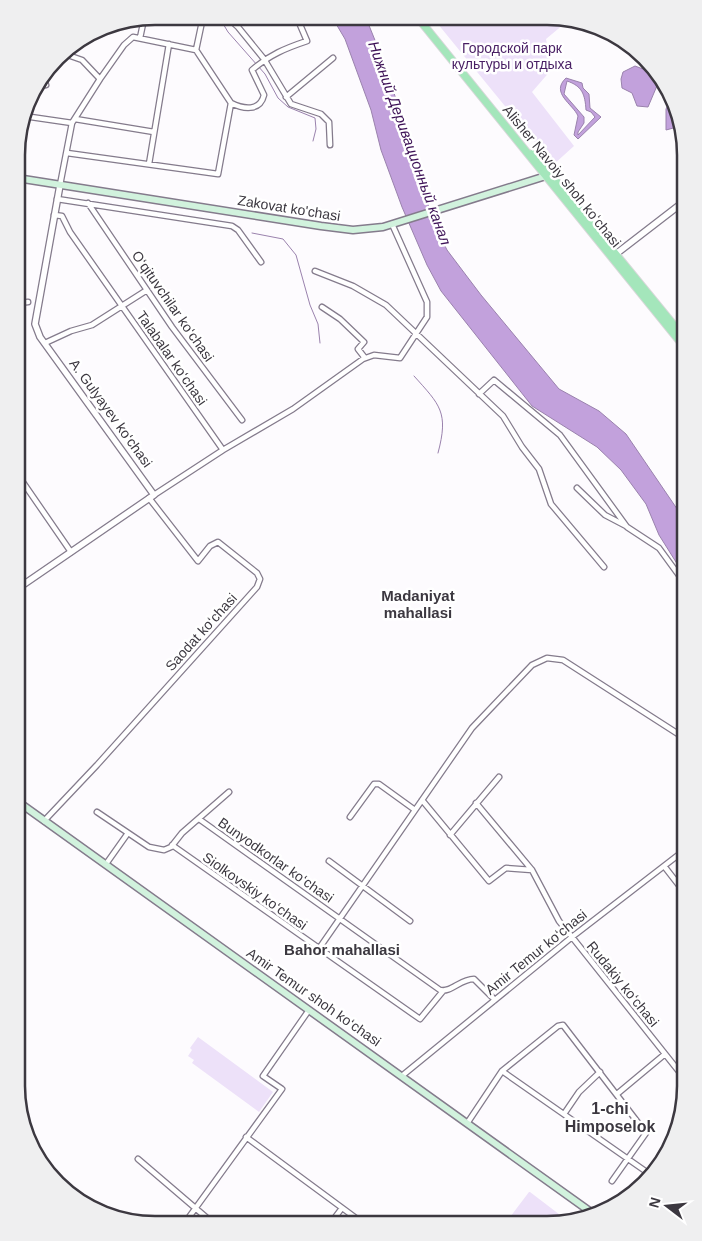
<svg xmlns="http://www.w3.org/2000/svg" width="702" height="1241" viewBox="0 0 702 1241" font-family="Arial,sans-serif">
	<rect width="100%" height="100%" fill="#fdfbfe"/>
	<path fill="#ede1f9" d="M433,18L570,19L546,39L552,69L532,92L574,146L553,165Z
		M198,1037L273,1092L259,1112L192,1063L194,1060L188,1056L192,1050L190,1048Z
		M529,1192H530L568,1221L547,1225H504Z"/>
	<path fill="#c2a1dc" stroke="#9a82ad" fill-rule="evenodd" d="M332,17L366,18L387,70L434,224L447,250L481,295L559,389L599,411L626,434L686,522V578L659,535L646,504L621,470L597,447L532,406L441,291L427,265L402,207L381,150L371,110L345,39Z
		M635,66L643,69L650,68L659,81L648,107L637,106L632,93L622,88L621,79L623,72Z
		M566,78L582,83L583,88L589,94L590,108L601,117L578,139L574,135L578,116C573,104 550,93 566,78ZM567,81C582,86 585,94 586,110L591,112L595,117L578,135V132L584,123V117L564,94Z
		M671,99L678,110L681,126L666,130V109Z"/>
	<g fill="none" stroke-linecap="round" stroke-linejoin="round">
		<path stroke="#9a82ad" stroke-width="1" d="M219,17L228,32L265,74L278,98L288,107L315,118L316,129L313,141
			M252,233L283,239L296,255L310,305L318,324L320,343
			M414,376C440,405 449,412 438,453"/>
		<g stroke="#847b8c" stroke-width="7">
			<path id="minor" d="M227,17L238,27L264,59L291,104L321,114L329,122L330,145
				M140,38L144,19
				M196,50L203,17
				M62,53L82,60L100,79
				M43,78L46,85
				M286,97L333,58
				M24,116L72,123
				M75,119L154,132
				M67,153L218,174L231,103
				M149,164L169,44
				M60,185L72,123L100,79L124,45L133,37L196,50L231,103C243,109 260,112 264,95L252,70C269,55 286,48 307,41L298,20
				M57,199L232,226L238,230L261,262
				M88,203L172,327L242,420
				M54,215L62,216L70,232L223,450
				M315,271L353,286L386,305L503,416L522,447L539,469L551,504L604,567
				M17,303L28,302
				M322,307L340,319L364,342L358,349L365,358
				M45,343L71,331L92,325L147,290
				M479,394L494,380L560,435L627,527L659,548L686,585
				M20,478L71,552
				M681,485L686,482
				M577,488L605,515L626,526
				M154,495L223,450L293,409L363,359L374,355L400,358L427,317V302L392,224
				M17,577L22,585
				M422,800L489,881L506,868L532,870
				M476,803L532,870L559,921L572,937L685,1079
				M97,812L149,847L164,850L171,847L182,833L229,792
				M350,817L374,784H379L415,810
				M199,819L440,990C451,993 460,979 474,979L495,1000
				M44,821L97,765L257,587L260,579L257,573L218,542L210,546L198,561L149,498
				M450,835L499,777
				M172,845L420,1019L443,991
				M329,861L410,921
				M106,864L128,833
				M664,866L685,893
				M318,950L472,728L532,665L547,658L563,660L686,739
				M502,1071L651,1175
				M403,1075L572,937L686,849
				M617,1094L665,1054
				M564,1114L579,1092L600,1072
				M468,1122L502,1071L558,1026L563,1025L646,1133L612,1181
				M246,1137L364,1224
				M138,1159L214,1224
				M184,1224L282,1089L263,1076L309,1010
				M330,1224L342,1208"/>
		</g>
		<g stroke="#847b8c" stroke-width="8">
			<path id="tertiary" d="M616,254L686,200
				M17,589L154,495L40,337L35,324L60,185"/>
		</g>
		<g stroke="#847b8c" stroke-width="9">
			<path id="secondary" d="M17,178L321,226L353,230L383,227L549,175
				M17,801L595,1215"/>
		</g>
		<g stroke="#d8d7d9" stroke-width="9">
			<path id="primary" d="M418,18L686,349
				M533,153L686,340"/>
		</g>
		<use href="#minor" stroke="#fff" stroke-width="4.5"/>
		<use href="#tertiary" stroke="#fff" stroke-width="5.5"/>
		<use href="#secondary" stroke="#d1f2dd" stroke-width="6"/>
		<use href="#primary" stroke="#a4e6bb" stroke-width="7"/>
	</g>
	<g text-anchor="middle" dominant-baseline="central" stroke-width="5" stroke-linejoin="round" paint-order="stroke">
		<g font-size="14" fill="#491f64" stroke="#fff">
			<text x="512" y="48">Городской парк<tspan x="512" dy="16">культуры и отдыха</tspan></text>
		</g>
		<g font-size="14" fill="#3c3840" stroke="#fff">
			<text transform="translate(562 176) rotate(51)">Alisher Navoiy shoh koʻchasi</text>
			<text transform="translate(289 208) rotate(9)">Zakovat ko'chasi</text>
			<text transform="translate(173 306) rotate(55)">O‘qituvchilar ko‘chasi</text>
			<text transform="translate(172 358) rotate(55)">Talabalar ko‘chasi</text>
			<text transform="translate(111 413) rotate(54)">A. Gulyayev ko‘chasi</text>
			<text transform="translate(201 632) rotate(-48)">Saodat ko‘chasi</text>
			<text transform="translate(276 860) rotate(35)">Bunyodkorlar ko‘chasi</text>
			<text transform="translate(255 891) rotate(35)">Siolkovskiy ko‘chasi</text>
			<text transform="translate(536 952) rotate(-39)">Amir Temur ko‘chasi</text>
			<text transform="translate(623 984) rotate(51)">Rudakiy ko‘chasi</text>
			<text transform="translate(314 997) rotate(35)">Amir Temur shoh ko‘chasi</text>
		</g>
		<g font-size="15" font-style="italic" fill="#3d1156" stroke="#fff">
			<text transform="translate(410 143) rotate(70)">Нижний Деривационный канал</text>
		</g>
		<g font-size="15" font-weight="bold" fill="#3c3840" stroke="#fff">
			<text x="418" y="595">Madaniyat<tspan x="418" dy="17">mahallasi</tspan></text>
			<text x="342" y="949">Bahor mahallasi</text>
		</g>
		<g font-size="16" font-weight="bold" fill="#3c3840" stroke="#fff">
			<text x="610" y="1108">1-chi<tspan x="610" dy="18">Himposelok</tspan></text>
		</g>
	</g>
	<path d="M0 0H702V1241H0ZM155 25H547A130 130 0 0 1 677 155V1086A130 130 0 0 1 547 1216H155A130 130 0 0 1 25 1086V155A130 130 0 0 1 155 25Z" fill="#efeff0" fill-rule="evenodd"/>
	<path fill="none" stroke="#3c3840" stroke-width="2.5" d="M155 25H547A130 130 0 0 1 677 155V1086A130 130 0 0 1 547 1216H155A130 130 0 0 1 25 1086V155A130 130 0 0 1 155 25Z"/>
	<g transform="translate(667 1206) rotate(286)" stroke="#ffffff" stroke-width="4" paint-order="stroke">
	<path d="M0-4L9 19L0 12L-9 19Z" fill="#3c3840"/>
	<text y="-8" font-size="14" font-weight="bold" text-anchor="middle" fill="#3c3840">N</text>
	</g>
</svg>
